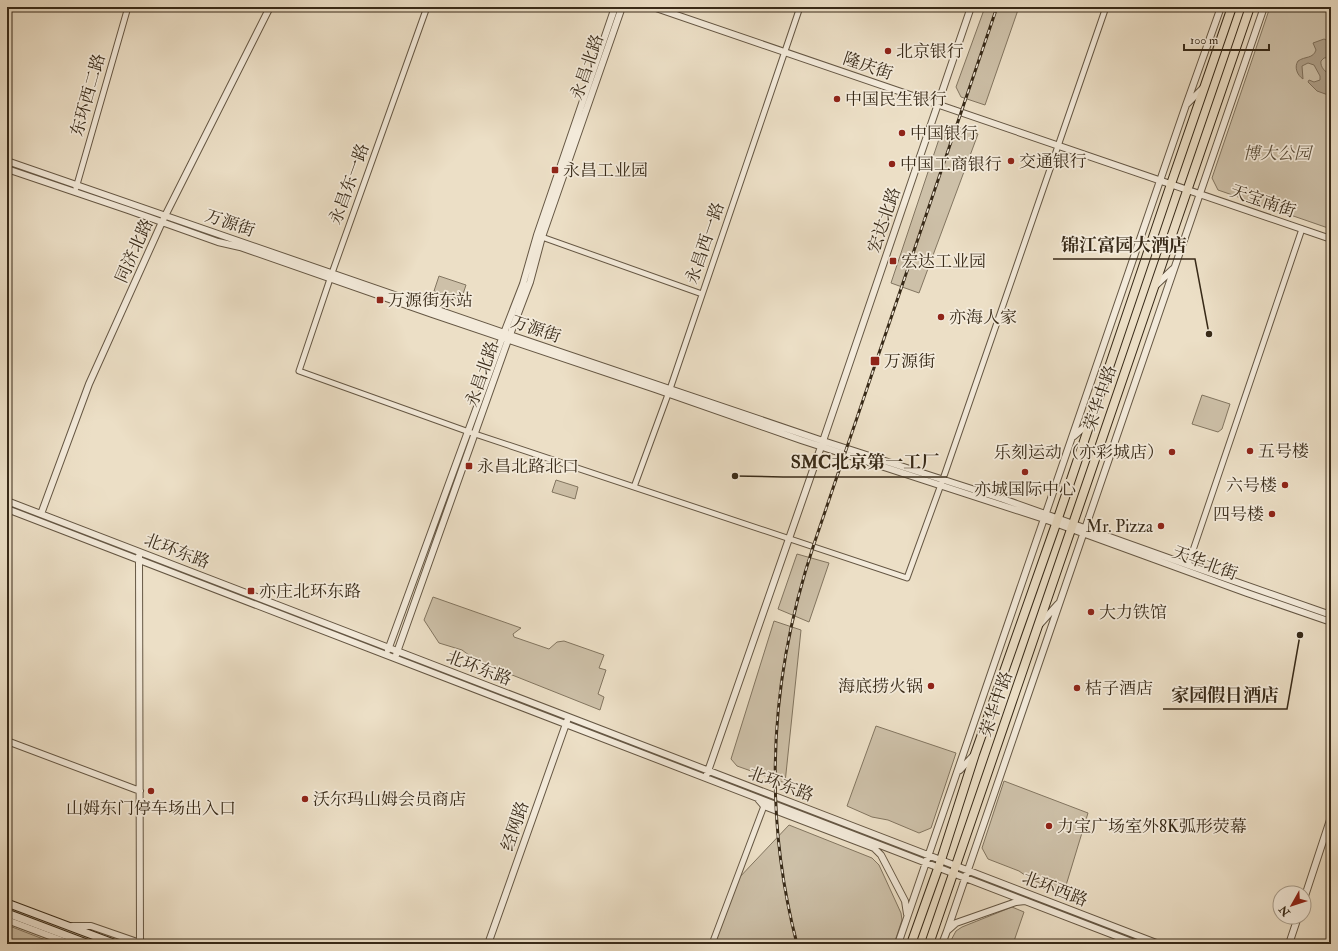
<svg xmlns="http://www.w3.org/2000/svg" width="1338" height="951" viewBox="0 0 1338 951" font-family="'IM FELL Double Pica','Noto Serif SC',serif">
	<rect width="100%" height="100%" fill="#ecdfc6"/>
	<filter id="stains"><feTurbulence type="fractalNoise" baseFrequency=".005" numOctaves="4"/><feColorMatrix values="0 0 0 0 .2 0 0 0 0 .09 0 0 0 0 .02 0 0 0 .5 -.17"/></filter>
	<radialGradient id="worn" r=".72"><stop offset=".6" stop-color="#630" stop-opacity="0"/><stop offset="1" stop-color="#630" stop-opacity=".3"/></radialGradient>
	<path fill="#cdc0a8" stroke="#827560" d="M985,7H1019L985,105L961,97L956,87Z
		M1270,7H1331V229L1218,190L1212,178Z
		M952,125L978,134L919,293L891,283L942,130Z
		M439,276L466,285L461,300L434,291Z
		M1202,395L1230,404L1222,429L1218,432L1192,424Z
		M556,480L578,487L575,499L552,492Z
		M797,554L829,563L809,622L778,609Z
		M433,597L521,628L513,634L514,637L549,649L557,642L564,641L604,655L599,668L606,670L598,694L604,697L600,710L477,661L462,650L439,643L424,620Z
		M774,621L801,630L785,783L737,766L731,759Z
		M876,726L956,753L931,828L919,833L888,820L872,817L847,806Z
		M1004,781L1088,813L1064,892L1032,880L1019,871L988,859L982,848Z
		M789,825L872,858L879,865L901,913L902,920L894,944H715L737,880Z
		M1012,907L1024,912L1013,944H949L956,931L962,927Z
		M7,925L56,944H7Z"/>
	<path fill="#afa18b" stroke="#7f715d" d="M1324,39L1331,42V57L1324,58L1321,61C1320,67 1325,72 1331,75V96L1317,91L1308,82L1309,80L1314,82L1320,80V76L1314,65L1308,63L1302,66L1303,79C1297,75 1294,67 1298,61C1305,56 1313,59 1316,50L1313,43Z"/>
	<g fill="none" stroke-linecap="round" stroke-linejoin="round">
		<g stroke="#655744" stroke-width="7">
			<path id="minor" d="M427,7L332,273L299,371L469,432L907,578L943,479L1106,7
				M76,188L128,7
				M539,236L702,294
				M634,487L670,389L800,7
				M1188,565L1302,229
				M712,944L764,806"/>
		</g>
		<g stroke="#655744" stroke-width="8">
			<path id="tertiary" d="M653,7L1331,239
				M1187,104L1203,88
				M7,161L510,335L823,441L1003,499L1188,565L1331,615
				M7,169L128,210L218,242L240,247L432,314L655,389L801,440L1044,519L1247,593L1331,622
				M1155,286L1173,269
				M1074,436L1091,421
				M7,501L1159,944
				M7,509L1137,944
				M41,514L89,384L162,222L270,7
				M139,556L140,943
				M1040,624L1058,604
				M388,650L504,333L523,284L537,235L615,7
				M396,655L508,340L530,282L542,237L622,7
				M7,741L140,791
				M960,770L974,755
				M707,774L823,441L971,7
				M758,799L764,806L874,848L881,855L905,901L907,914
				M1304,899L1331,817
				M7,920L71,944
				M72,926H91L143,944
				M947,931L1264,7
				M488,944L567,721
				M898,944L1186,105L1221,7
				M942,944L947,931L956,923L1016,902L1025,901
				M1289,944L1298,917"/>
		</g>
		<g stroke="#382a18" stroke-width="9">
			<path id="secondary" d="M7,903L116,944
				M7,913L89,944"/>
		</g>
		<g stroke="#382a18" stroke-width="10">
			<path id="primary" d="M911,944L941,860L975,754L1056,524L1171,184L1232,7
				M929,944L1250,7"/>
		</g>
		<use href="#minor" stroke="#f3eada" stroke-width="5"/>
		<use href="#tertiary" stroke="#f3eada" stroke-width="6"/>
		<use href="#secondary" stroke="#f3eada" stroke-width="7"/>
		<use href="#primary" stroke="#ecdfc6" stroke-width="8"/>
		<g stroke="#382a18" stroke-width="3">
			<path id="rail" d="M797,944C762,809 770,676 814,544L997,7"/>
		</g>
		<use href="#rail" stroke="#f3eada" stroke-width="1.5" stroke-dasharray="4.5" stroke-linecap="butt"/>
	</g>
	<g fill="#8f2418" stroke="#f3eada" stroke-width="1.5">
		<circle cx="888" cy="51" r="4"/>
		<circle cx="837" cy="99" r="4"/>
		<circle cx="902" cy="133" r="4"/>
		<circle cx="1011" cy="161" r="4"/>
		<circle cx="892" cy="164" r="4"/>
		<rect x="551" y="166" width="8" height="8" rx="2"/>
		<rect x="889" y="257" width="8" height="8" rx="2"/>
		<rect x="376" y="296" width="8" height="8" rx="2"/>
		<circle cx="941" cy="317" r="4"/>
		<rect x="870" y="356" width="10" height="10" rx="2"/>
		<circle cx="1250" cy="451" r="4"/>
		<circle cx="1172" cy="452" r="4"/>
		<rect x="465" y="462" width="8" height="8" rx="2"/>
		<circle cx="1025" cy="472" r="4"/>
		<circle cx="1285" cy="485" r="4"/>
		<circle cx="1272" cy="514" r="4"/>
		<circle cx="1161" cy="526" r="4"/>
		<rect x="247" y="587" width="8" height="8" rx="2"/>
		<circle cx="1091" cy="612" r="4"/>
		<circle cx="931" cy="686" r="4"/>
		<circle cx="1077" cy="688" r="4"/>
		<circle cx="151" cy="791" r="4"/>
		<circle cx="305" cy="799" r="4"/>
		<circle cx="1049" cy="826" r="4"/>
	</g>
	<g text-anchor="middle" dominant-baseline="central" stroke-width="3.5" stroke-linejoin="round" paint-order="stroke">
		<g font-size="17" fill="#382a18" stroke="#f3eada" text-anchor="start">
			<text x="896" y="51">北京银行</text>
			<text x="845" y="99">中国民生银行</text>
			<text x="910" y="133">中国银行</text>
			<text x="1019" y="161">交通银行</text>
			<text x="900" y="164">中国工商银行</text>
			<text x="563" y="170">永昌工业园</text>
			<text x="901" y="261">宏达工业园</text>
			<text x="388" y="300">万源街东站</text>
			<text x="949" y="317">亦海人家</text>
			<text x="884" y="361">万源街</text>
			<text x="1258" y="451">五号楼</text>
			<text x="1164" y="452" text-anchor="end">乐刻运动（亦彩城店）</text>
			<text x="477" y="466">永昌北路北口</text>
			<text x="1277" y="485" text-anchor="end">六号楼</text>
			<text x="1025" y="489" text-anchor="middle">亦城国际中心</text>
			<text x="1264" y="514" text-anchor="end">四号楼</text>
			<text x="1153" y="526" text-anchor="end">Mr. Pizza</text>
			<text x="259" y="591">亦庄北环东路</text>
			<text x="1099" y="612">大力铁馆</text>
			<text x="923" y="686" text-anchor="end">海底捞火锅</text>
			<text x="1085" y="688">桔子酒店</text>
			<text x="313" y="799">沃尔玛山姆会员商店</text>
			<text x="151" y="808" text-anchor="middle">山姆东门停车场出入口</text>
			<text x="1057" y="826">力宝广场室外8K弧形荧幕</text>
		</g>
		<g font-size="17" fill="#382a18" stroke="#f3eada">
			<text transform="translate(868 66) rotate(19)">隆庆街</text>
			<text transform="translate(587 67) rotate(-71)">永昌北路</text>
			<text transform="translate(88 95) rotate(-74)">东环西二路</text>
			<text transform="translate(349 184) rotate(-70)">永昌东一路</text>
			<text transform="translate(1263 201) rotate(19)">天宝南街</text>
			<text transform="translate(884 220) rotate(-71)">宏达北路</text>
			<text transform="translate(230 223) rotate(19)">万源街</text>
			<text transform="translate(705 243) rotate(-71)">永昌西一路</text>
			<text transform="translate(134 251) rotate(-66)">同济北路</text>
			<text transform="translate(536 329) rotate(19)">万源街</text>
			<text transform="translate(482 374) rotate(-71)">永昌北路</text>
			<text transform="translate(1100 398) rotate(-71)">荣华中路</text>
			<text transform="translate(177 551) rotate(21)">北环东路</text>
			<text transform="translate(1205 563) rotate(20)">天华北街</text>
			<text transform="translate(479 668) rotate(21)">北环东路</text>
			<text transform="translate(996 704) rotate(-71)">荣华中路</text>
			<text transform="translate(781 784) rotate(21)">北环东路</text>
			<text transform="translate(515 826) rotate(-71)">经网路</text>
			<text transform="translate(1055 889) rotate(21)">北环西路</text>
		</g>
		<g font-size="17" font-style="italic" fill="#5d503c" stroke="#f3eada">
			<text x="1277" y="153">博大公园</text>
		</g>
	</g>
	<path fill="none" stroke="#382a18" stroke-width="1.5" d="M1209 334L1195 259H1053M735 476L783 477H947M1300 635L1287 709H1163"/>
	<g fill="#382a18" stroke="#f3eada" stroke-width="1.5">
		<circle cx="1209" cy="334" r="4"/>
		<circle cx="735" cy="476" r="4"/>
		<circle cx="1300" cy="635" r="4"/>
	</g>
	<g font-size="18" text-anchor="middle" font-weight="bold" fill="#382a18" stroke="#f3eada" stroke-width="3.5" stroke-linejoin="round" paint-order="stroke">
		<text x="1124" y="251">锦江富园大酒店</text>
		<text x="865" y="468">SMC北京第一工厂</text>
		<text x="1225" y="701">家园假日酒店</text>
	</g>
	<rect width="1338" height="951" fill="none" stroke="#ecdfc6" stroke-width="24"/>
	<rect x="8" y="8" width="1322" height="935" fill="none" stroke="#382a18" stroke-width="2"/>
	<rect x="12" y="12" width="1314" height="927" fill="none" stroke="#382a18"/>
	<g transform="translate(1292 905) rotate(231)"><circle r="19" fill="#f3eada" stroke="#a89d8c"/>
	<path d="M0-3L7 15L0 10L-7 15Z" fill="#8f2418"/>
	<text y="-6" font-size="11" font-weight="bold" text-anchor="middle" fill="#382a18">N</text>
	</g>
	<path d="M1184 44v6h85v-6" fill="none" stroke="#382a18" stroke-width="2"/>
	<text x="1190" y="44" font-size="12" fill="#382a18" stroke="#f3eada" stroke-width="3" paint-order="stroke">100 m</text>
	<rect width="100%" height="100%" filter="url(#stains)"/>
	<rect width="100%" height="100%" fill="url(#worn)"/>
</svg>
